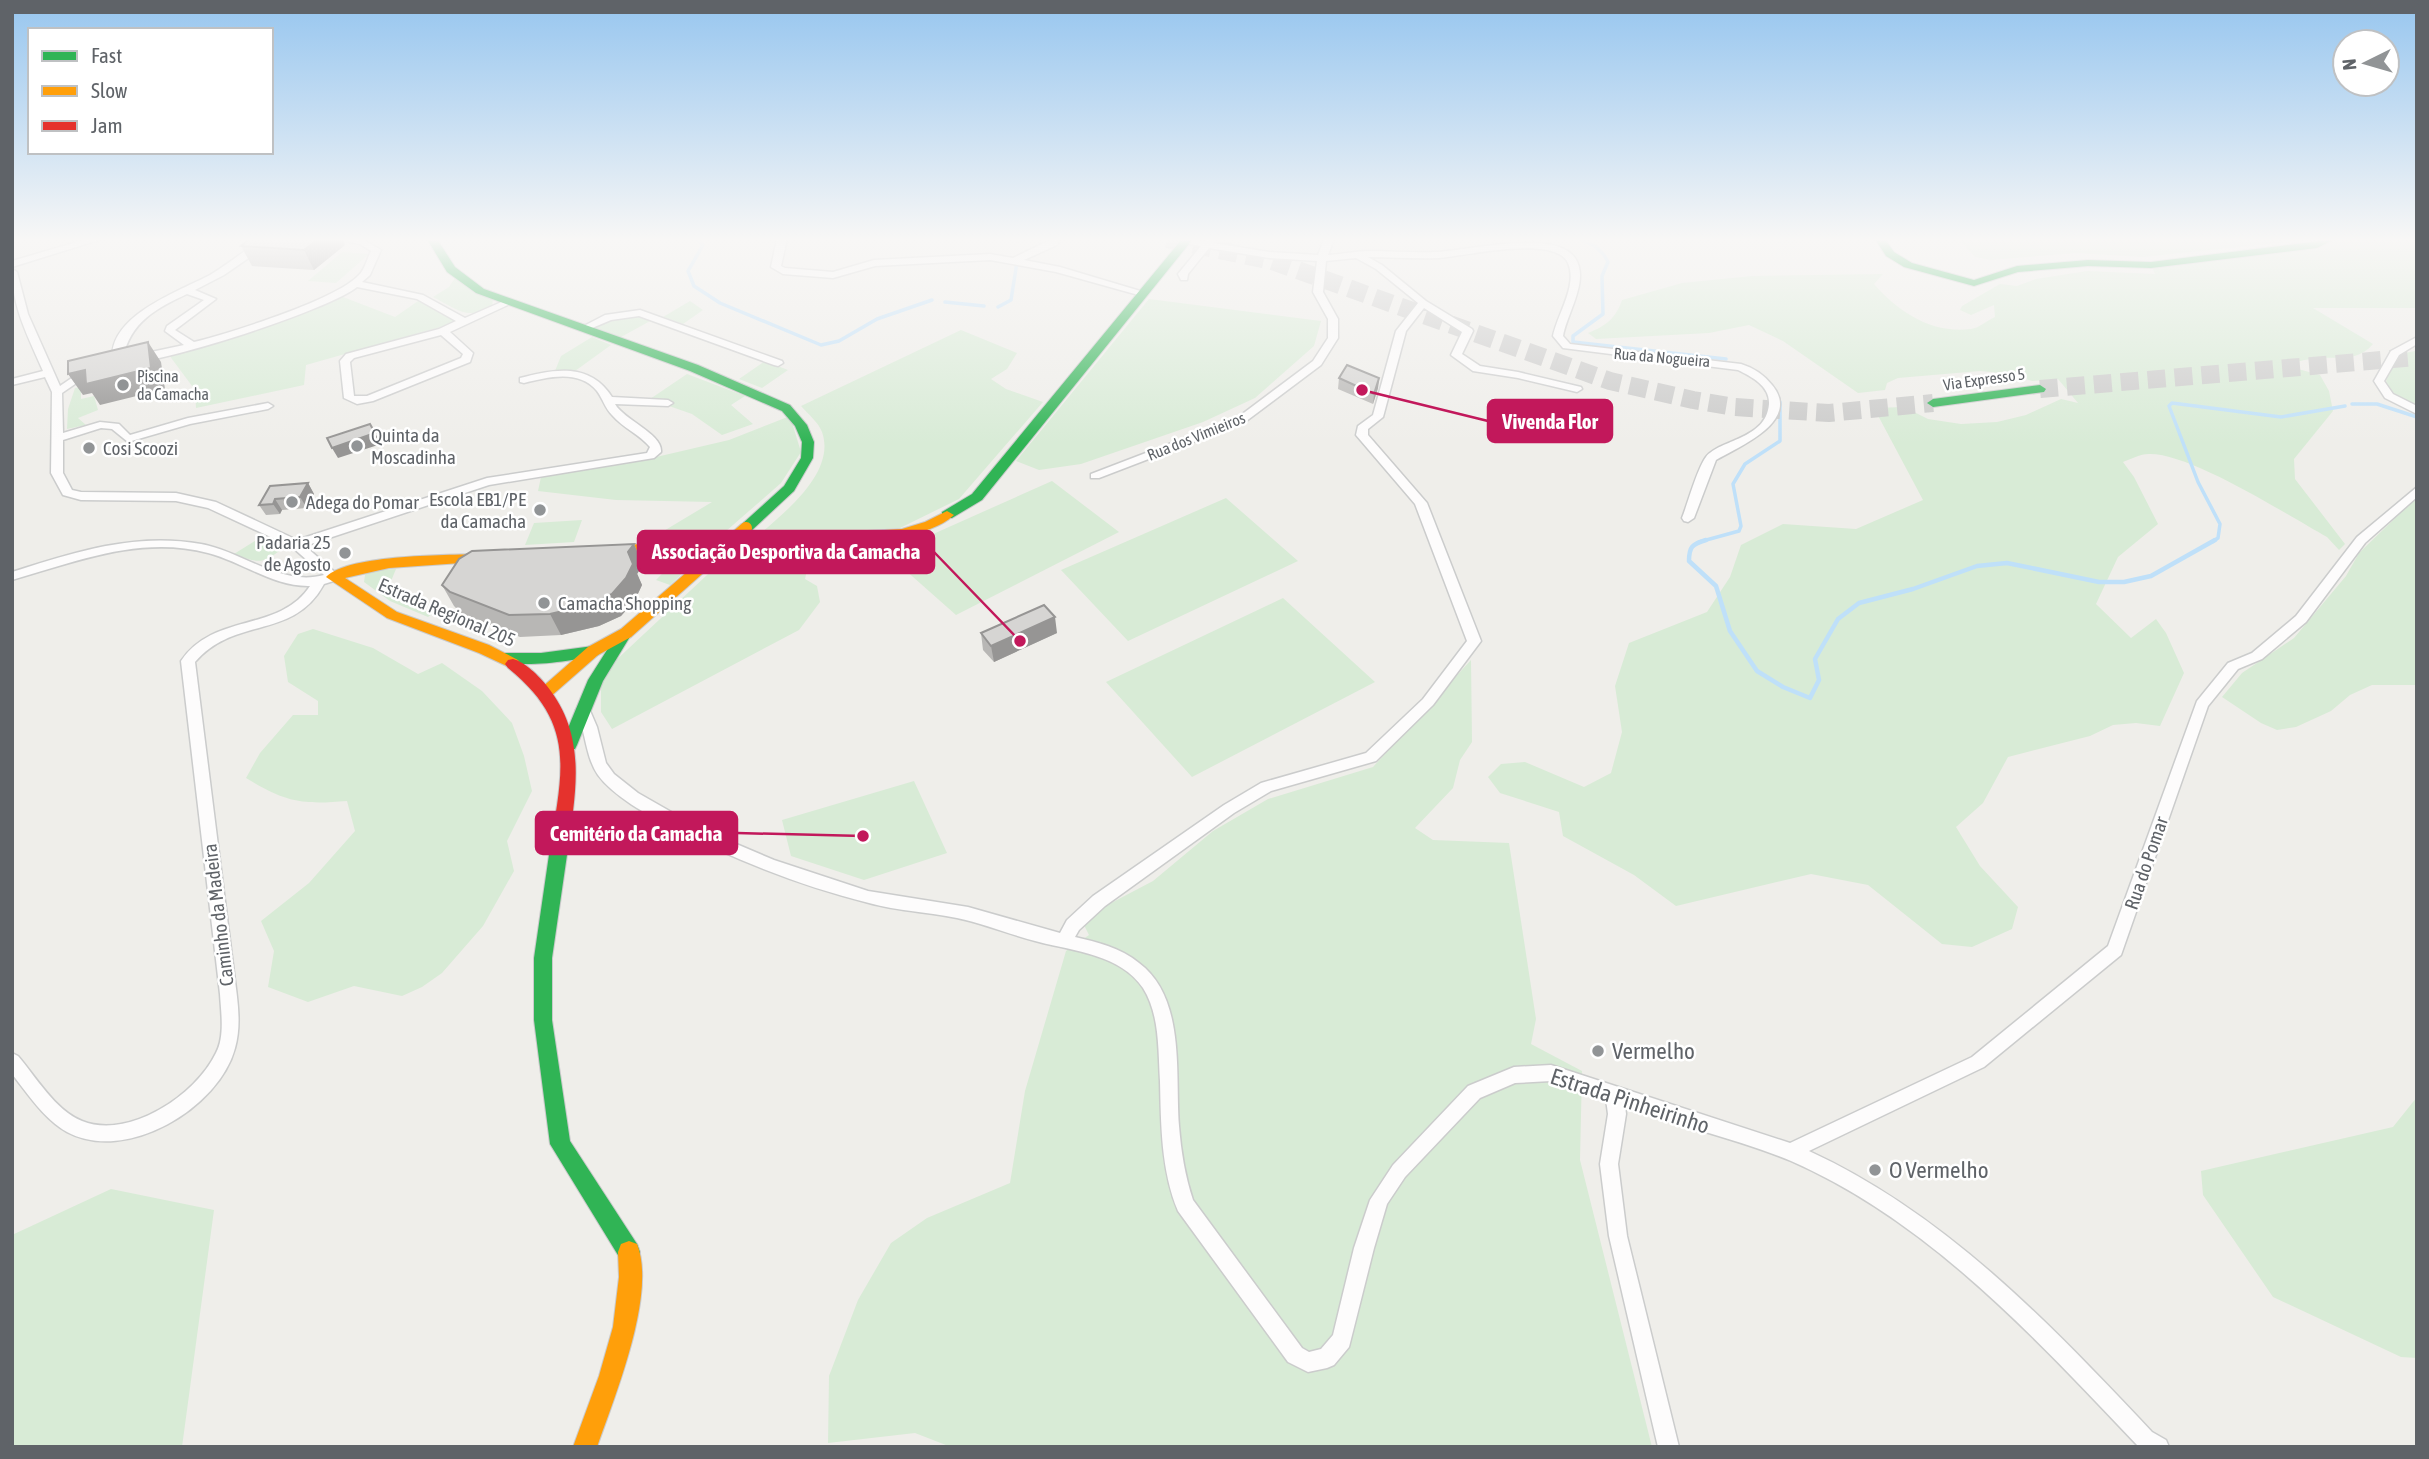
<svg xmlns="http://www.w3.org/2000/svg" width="2429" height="1459" viewBox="0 0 2429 1459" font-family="'Asap Condensed',sans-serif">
	<rect width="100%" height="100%" fill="#efeeea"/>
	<path fill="#d8ebd6" d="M1959,239H2314L2143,257L2076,253L1991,260L1975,257Z
		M2330,239H2417V308H2313L2373,344C2356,364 2334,355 2311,359C2301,360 2292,364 2283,365L2320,375L2329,391L2333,411L2294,459L2295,479L2345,544L2339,550L2327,537C2287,515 2191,453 2149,454C2140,454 2131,459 2123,462L2134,477L2158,524L2118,557L2096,604L2131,638L2156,619L2166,633L2184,673L2160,726L2136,723L2113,725L2090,736L2008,757L1983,803L1956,827L1980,866L2018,907L2012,929L1972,947L1942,944L1868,885L1811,874L1676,906L1634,875L1563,836L1559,812L1500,793L1488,777L1501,764L1525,762L1584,787L1611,773L1622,732L1615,686L1629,643L1707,612L1730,577L1741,545L1783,524L1856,529L1923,500L1874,408L1904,407L1928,419L1961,424L1997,422L2026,415L2061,399L2078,403L2058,379L2032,381L2011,374L1980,371L1898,378L1887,383L1885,390L1858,393L1783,341L1749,325L1709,333L1596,339L1588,333C1606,326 1616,318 1622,300L1682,283L1752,276L1883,274L1874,284C1898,312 1932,334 1971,329C1979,328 1988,320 1995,317L1994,305L1971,315L1960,310L1962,306L2000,284L2017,286L2036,279L2087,271L2155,274L2151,265Z
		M342,252L369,254L336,283L308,281Z
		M455,278L493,299L492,306C467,321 457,309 433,297L449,287Z
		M343,297L395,317L421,299L440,308L458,322L306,365L304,385L196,408L195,390L169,355Z
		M1149,299L1321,321L1314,346L1255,398L1203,422L1081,464L1039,470L1016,461Z
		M690,301L703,310L683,324L663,317Z
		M627,315L652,320L621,337L596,328L601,324Z
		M961,330L1017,353L1007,369L991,379L1006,389L1043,402L959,499L900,528L754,539C780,516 837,474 822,432C819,423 808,414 801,406Z
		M592,337L611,345L575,371H555L561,356Z
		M2415,351L2417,352V408L2400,400L2386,384L2387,374L2405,353Z
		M765,361L788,370L762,388L739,379Z
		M687,374L745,396L731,405L753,424L722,435L692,414L669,406L671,402L650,399Z
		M81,387V399L94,396L98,410L78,418L86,425L67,429L68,409L75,388Z
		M790,416L801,452L781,483L717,539L647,541L712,502L616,500L538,491L541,477L652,458L729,440Z
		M1052,481L1119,532L956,615L895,561L922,539Z
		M2417,497V685H2372L2350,695L2331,711L2296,727L2277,730L2261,723L2222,697L2242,673L2294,638L2346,576L2359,553Z
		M1226,498L1298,561L1128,641L1061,570Z
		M582,520L574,542L525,545L534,523Z
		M263,536L283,548C262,565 259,563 234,554Z
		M859,544L827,557L807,570L805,579L817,586L820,602L799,630L612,729L601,712V685L613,663L722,561Z
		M711,547L670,585L656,580L687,548Z
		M396,569L389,586H379L378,591L389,592C399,604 422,613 436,611L428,617L390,601L364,582L365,575L371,570Z
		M1283,598L1375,682L1192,777L1106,682Z
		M313,629L373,648L418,674L442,663L482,691L512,723L524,756L532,791L507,841L514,871L483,926L442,973L422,987L402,996L354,986L308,1002L268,987L274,951L261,921L309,883L355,831L347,801C301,805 285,802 246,778L260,753L293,715H318V701L288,682L284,656L298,634Z
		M1471,660L1472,742L1460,760L1453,788L1415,828L1433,840L1509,843L1536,1019L1531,1044L1582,1071L1580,1160L1652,1447H951L915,1433L828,1443L829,1376L858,1300L891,1243L927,1218L1010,1183L1025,1091L1066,951L1089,935L1084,925L1094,912L1153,881L1213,831L1268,799L1373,767Z
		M914,781L947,853L864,880L791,856L782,820Z
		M2417,1097V1358L2401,1357L2273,1297L2203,1195L2201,1171L2393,1127Z
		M111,1189L214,1210L182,1447H12V1235Z"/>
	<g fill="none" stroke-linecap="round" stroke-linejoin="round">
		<path stroke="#bfe0f9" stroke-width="3.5" d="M697,239L703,245L688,271L694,286L720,303L821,345L839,341L877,319L932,300
			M1580,239L1595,246L1603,254
			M1604,255L1608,262L1602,276L1603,314L1573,336V342L1726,359
			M945,302L984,306
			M998,307L1011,300L1017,262
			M2352,404H2377L2417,417
			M1699,542L1739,531L1741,526L1733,484L1745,464L1780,441V402
			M2212,542L2218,538L2220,524L2198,482L2169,406L2172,403L2281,417L2345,406"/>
		<path stroke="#bfe0f9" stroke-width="4.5" d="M1706,540C1692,544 1689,547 1689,561L1716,586L1730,631L1757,671L1783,687L1810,698L1819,680L1815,659L1838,619L1859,603L1913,589L1977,566L2007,563L2099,582H2124L2151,576L2215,540"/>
		<path stroke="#cbcbca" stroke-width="18" stroke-dasharray="18 9" stroke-linecap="butt" d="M1167,239L1272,261L1610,381L1693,400L1734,407L1829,413L1933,403
			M2040,389L2417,357"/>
		<g stroke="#cbcccc" stroke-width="3">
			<path id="street" d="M87,239H102L12,267V261Z
				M264,239H276L224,275L195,290L216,299L175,330L194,342C230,333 336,300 359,275C365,269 367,259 371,251L360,244L334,239H362L381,250L370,275L362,282L423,295L465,318L506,300L514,302L450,332L473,353L470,362L373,401L357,404L344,398L340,361L346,354L439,329L456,321L417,299L357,287C329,310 149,369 113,364C104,317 178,292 210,275C229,264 245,249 264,239ZM187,294L204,300L167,326L165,331L184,345L123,358C130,322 157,308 187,294ZM441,335L463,354L461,358L367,396H354L350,362L354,358Z
				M777,239H787L781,266L785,268L833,272L874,260L990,254L1013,258L1052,239H1061L1057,245L1024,260L1060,267L1147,293L1142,296L1056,272L990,260L875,266L833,278L783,274L771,267Z
				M1184,239L1205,241L1207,239H1215L1213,243L1269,252L1318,255L1324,239H1334L1328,255C1342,254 1356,251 1370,251C1392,251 1413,253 1435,252C1466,251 1555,228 1575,258C1590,280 1567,313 1563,336L1570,344L1741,364C1754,368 1764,375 1772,385C1802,421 1740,446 1716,460L1694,518L1688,522L1684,521L1682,518C1688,503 1697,469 1706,457C1720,439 1766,440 1769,404C1770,386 1752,377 1738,370L1563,348L1553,336C1557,315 1578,285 1568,263C1555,234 1465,256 1439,258C1415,259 1392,257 1368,257L1382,265L1426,301L1472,329L1473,331L1462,354L1480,366L1518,372L1581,387L1582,389L1577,392L1518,378L1473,371L1451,355L1462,332L1424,308L1406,331L1383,417L1368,429V435L1427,503L1481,641L1433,705L1376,761L1271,791L1234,813L1105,906L1079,930L1075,937C1097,942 1121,948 1139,963C1186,998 1175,1074 1179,1126C1181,1151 1185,1176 1193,1200L1302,1348L1309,1352L1321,1349L1333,1335L1354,1248L1370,1200L1393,1165L1468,1086L1514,1067L1551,1065L1790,1143L1972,1057L2108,946L2197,701L2228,663L2252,653L2296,616L2357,537L2417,487V497L2365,543L2306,622L2262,659L2238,669L2208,706L2121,955L1984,1067L1809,1151C1946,1214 2050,1324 2152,1432L2166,1440L2169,1447L2138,1446C2035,1338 1930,1222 1791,1161C1737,1138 1679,1127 1625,1106L1626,1114L1618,1164L1627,1236L1679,1447H1658L1609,1236L1600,1164L1608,1114L1606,1099L1551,1081L1515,1083L1480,1098L1405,1177L1387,1204L1374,1248L1349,1347L1334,1365L1327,1368L1308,1372L1288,1362L1178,1211C1161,1171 1161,1124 1160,1081C1158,1050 1160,1015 1143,988C1121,955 1074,951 1039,942C1011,935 985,924 957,918C928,912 898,911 869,903C801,886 733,859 671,827C648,815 613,796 598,775C585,756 586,731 576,710L583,705L588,706L597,727L606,763L614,774L638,793L701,829L774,860L868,891L968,907L1060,933L1067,920L1093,896L1224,805L1261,783L1366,753L1423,699L1467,641L1415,504L1356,435L1358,426L1373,415L1396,331L1418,303L1376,269L1356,258L1326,261L1323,292L1338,319V338L1321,365L1245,422L1099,478H1091V474L1237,418L1313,361L1328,338V319L1313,292L1317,261L1269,258L1209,248L1188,274L1187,280H1181L1178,274L1201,246L1184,243Z
				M12,269L17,272L28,314L60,386L79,373H87L88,375L62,393L63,433L100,422L119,424L130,435L188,418L268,403L273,406L268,409L190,424L128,442L112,429L101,428L63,440V473L72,490L81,492L176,493L216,502L297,540L487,478L647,453L650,447C639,434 623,428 612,415C605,408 603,399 597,391C579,369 548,377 524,383L520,382V378C554,369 590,362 612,397L668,400L673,403L668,406L615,404C624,420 663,434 661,452L654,458L489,485L305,546L337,574L339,577L337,580L324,584C293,641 236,615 195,662L234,973C237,997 242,1024 235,1048C219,1108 126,1164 67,1132C44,1119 28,1094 12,1074V1053L18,1056C36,1077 55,1110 82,1121C129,1140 196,1095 216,1053C225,1036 221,1012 220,994L181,661C214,612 279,633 310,586C273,587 243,562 208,553C141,535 75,562 12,580V572C74,552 136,532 201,544C242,551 281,587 324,575L292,547L208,508L176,501L81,500L63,495L51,473L52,392L45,377L12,385V379L43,371C28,336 12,308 12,269Z
				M640,310L782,361L783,363L778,366L774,365L639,316L611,320L585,331L580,328L605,315Z
				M2417,337V344L2399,355L2384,381L2393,394L2417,406V414L2385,398L2374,381L2391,351Z"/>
		</g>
		<g stroke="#cacacb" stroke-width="2">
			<path id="fast" d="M427,239H437L455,267L484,289L698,365L790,405L807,425L814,442L813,458L794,491L751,531H741L739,528L741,525L784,486L801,458L802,442L795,426L782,411L690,371L476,293L447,272Z
				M1182,239H1193L982,500L952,518H942V512L972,494Z
				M1875,239H1885L1894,252L1912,263L1974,280L2017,266L2088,260L2151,262L2335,239L2317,248L2151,268L2088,266L2018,272L1974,286L1904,267L1886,256Z
				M2040,385L2046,389L2044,392L1933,407L1927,403L1933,399Z
				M624,630L631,635L603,681L577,745L575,749H563L561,745L588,680L619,631Z
				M593,646L600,651L598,655C580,660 509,671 498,658L505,653H541Z
				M559,841L565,843L568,848L552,958V1020L570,1141L637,1244L640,1252L637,1260L629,1263L621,1260L550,1144L534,1020V958L550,848L553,843Z"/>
		</g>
		<g stroke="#cacacb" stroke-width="2">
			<path id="slow" d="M947,511L954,515C940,528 921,532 903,537L608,554L601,550L608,546L902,529L925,522Z
				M714,552L721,556L719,559L631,637L598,655L550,697H540L537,693L540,689L588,647L621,629L709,553Z
				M485,554L492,558L490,561L389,568L345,578L397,612L489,645L518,660L521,664L518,668L513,669L479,653L387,618L326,577C348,554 452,555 485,554Z
				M629,1241L637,1244C657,1294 614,1398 597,1447H573L599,1376L613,1327L619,1277L618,1252L621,1244Z"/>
		</g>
		<g stroke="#cacacb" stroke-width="2">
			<path id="jam" d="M513,659C525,662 539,676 547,686C587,736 576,789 568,848L565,853L559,855L553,853L550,848C563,769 576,723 508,668L505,664L508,660Z"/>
		</g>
		<use href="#street" fill="#fdfcfc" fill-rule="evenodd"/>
		<use href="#fast" fill="#30b455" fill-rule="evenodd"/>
		<use href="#slow" fill="#ff9f0a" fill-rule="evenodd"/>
		<use href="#jam" fill="#e5322d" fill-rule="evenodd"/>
		<g stroke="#cacacb" stroke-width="14" stroke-linecap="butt">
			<path id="slow-bridge-far1" d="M730,542L746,528"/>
		</g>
		<g stroke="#cacacb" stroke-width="18" stroke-linecap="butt">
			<path id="slow-bridge" d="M714,556L732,540"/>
		</g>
		<use href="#slow-bridge-far1" stroke="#ff9f0a" stroke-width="12"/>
		<use href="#slow-bridge" stroke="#ff9f0a" stroke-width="16"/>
	</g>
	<path fill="#b8b7b5" d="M345,245L314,270L252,266L241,246Z
		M1339,378H1379L1378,388L1373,404L1338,389Z
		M308,483L314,494L307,508L282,510L280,514L266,515L259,505Z
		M634,544L643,565L637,574L642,585L635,600L621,616L599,626L561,635L520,637L461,613L454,606L442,585Z
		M981,633H1057L994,662L983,650Z"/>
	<path fill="#969594" d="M318,239H343L345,245L314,270L304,250Z
		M148,342L161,362L165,389L100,405L92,393L83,395L68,374L85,370Z
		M1379,378L1378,388L1373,404L1374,394Z
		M375,433L381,444L338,458L332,448Z
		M308,483L314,494L307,508L300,497Z
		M275,499L282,510L280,514L273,504Z
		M634,544L643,565L637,574L628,552Z
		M633,564L642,585L635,600L621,616L599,626L561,635L550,614Z
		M1055,617L1057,633L994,662L991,646Z"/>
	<path fill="#d6d5d3" stroke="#969594" stroke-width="2" d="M249,239H318L304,250L241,246Z
		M148,342L151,368L86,384L85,370L68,374V361Z
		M1347,365L1379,378L1374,394L1339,378Z
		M370,424L375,433L332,448L327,438Z
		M308,483L300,497L275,499L273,504L259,505L270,486Z
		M634,544L628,552L633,564L626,578L612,594L589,605L550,614L509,615L450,592L442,585L459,559L472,551Z
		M1044,605L1055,617L991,646L981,633Z"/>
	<linearGradient id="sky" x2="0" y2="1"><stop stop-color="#97c6ef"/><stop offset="0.54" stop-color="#f8f7f6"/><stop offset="1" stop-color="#f8f7f6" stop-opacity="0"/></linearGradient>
	<rect width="2429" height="444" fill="url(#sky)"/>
	<g fill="#919496" stroke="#fff" stroke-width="2.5">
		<circle cx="123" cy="385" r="7"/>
		<circle cx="357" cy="446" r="7"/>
		<circle cx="89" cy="448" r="7"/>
		<circle cx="292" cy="502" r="7"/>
		<circle cx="540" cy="510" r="7"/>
		<circle cx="345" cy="553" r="7"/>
		<circle cx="544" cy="603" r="7"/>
		<circle cx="1598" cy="1051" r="7"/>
		<circle cx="1875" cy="1170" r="7"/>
	</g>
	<g text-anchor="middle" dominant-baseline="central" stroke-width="5" stroke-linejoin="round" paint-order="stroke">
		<g font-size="16" fill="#5f6368" stroke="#fff">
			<text transform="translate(1662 357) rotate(5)">Rua da Nogueira</text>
			<text transform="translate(1984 379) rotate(-8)">Via Expresso 5</text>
			<text transform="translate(1196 436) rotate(-22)">Rua dos Vimieiros</text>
		</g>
		<g font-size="16" fill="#5f6368" stroke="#fff" text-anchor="start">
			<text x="137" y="376">Piscina<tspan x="137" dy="18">da Camacha</tspan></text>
		</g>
		<g font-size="19" fill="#5f6368" stroke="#fff" text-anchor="start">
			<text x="371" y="435">Quinta da<tspan x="371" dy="22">Moscadinha</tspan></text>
			<text x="103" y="448">Cosi Scoozi</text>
			<text x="526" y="499" text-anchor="end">Escola EB1/PE<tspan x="526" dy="22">da Camacha</tspan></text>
			<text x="306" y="502">Adega do Pomar</text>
			<text x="331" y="542" text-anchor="end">Padaria 25<tspan x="331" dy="22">de Agosto</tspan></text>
			<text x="558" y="603">Camacha Shopping</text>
		</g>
		<g font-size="19" fill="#5f6368" stroke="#fff">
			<text transform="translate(447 612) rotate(23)">Estrada Regional 205</text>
			<text transform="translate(2146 863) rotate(-71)">Rua do Pomar</text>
			<text transform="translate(218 915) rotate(-97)">Caminho da Madeira</text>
		</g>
		<g font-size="23" fill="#5f6368" stroke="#fff" text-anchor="start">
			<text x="1612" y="1051">Vermelho</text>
			<text x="1889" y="1170">O Vermelho</text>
		</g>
		<g font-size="23" fill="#5f6368" stroke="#fff">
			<text transform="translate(1630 1101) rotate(18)">Estrada Pinheirinho</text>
		</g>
	</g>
	<path fill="none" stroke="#c2185b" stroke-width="2.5" d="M1362 390L1488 421M1020 641L934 552M863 836L737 833"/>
	<g fill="#c2185b" stroke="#fff" stroke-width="2.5">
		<circle cx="1362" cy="390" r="7"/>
		<circle cx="1020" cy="641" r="7"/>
		<circle cx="863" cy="836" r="7"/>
	</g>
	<g fill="#c2185b" stroke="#c2185b" stroke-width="2.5">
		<rect x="1488" y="400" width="124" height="42" rx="7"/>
		<rect x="638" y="531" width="296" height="42" rx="7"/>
		<rect x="536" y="812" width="201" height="42" rx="7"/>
	</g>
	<g font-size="21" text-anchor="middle" font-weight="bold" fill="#fff">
		<text x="1550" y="429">Vivenda Flor</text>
		<text x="786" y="559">Associação Desportiva da Camacha</text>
		<text x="636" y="841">Cemitério da Camacha</text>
	</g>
	<rect width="2429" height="1459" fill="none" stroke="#5f6368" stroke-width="28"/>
	<rect x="28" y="28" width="245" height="126" fill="#ffffff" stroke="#bfc1c3" stroke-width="2"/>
	<rect x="42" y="51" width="35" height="10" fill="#30b455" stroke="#bfc1c3" stroke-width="2"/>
	<text x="91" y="63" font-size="21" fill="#5f6368">Fast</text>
	<rect x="42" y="86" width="35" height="10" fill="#ff9f0a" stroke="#bfc1c3" stroke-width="2"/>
	<text x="91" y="98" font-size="21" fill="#5f6368">Slow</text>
	<rect x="42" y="121" width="35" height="10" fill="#e5322d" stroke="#bfc1c3" stroke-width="2"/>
	<text x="91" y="133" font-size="21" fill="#5f6368">Jam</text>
	<g transform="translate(2366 63) rotate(265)"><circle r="33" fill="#ffffff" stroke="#bfc1c3" stroke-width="2"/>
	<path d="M0-5L12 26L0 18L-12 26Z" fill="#919496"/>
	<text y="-10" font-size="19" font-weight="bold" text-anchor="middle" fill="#5f6368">N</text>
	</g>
</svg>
